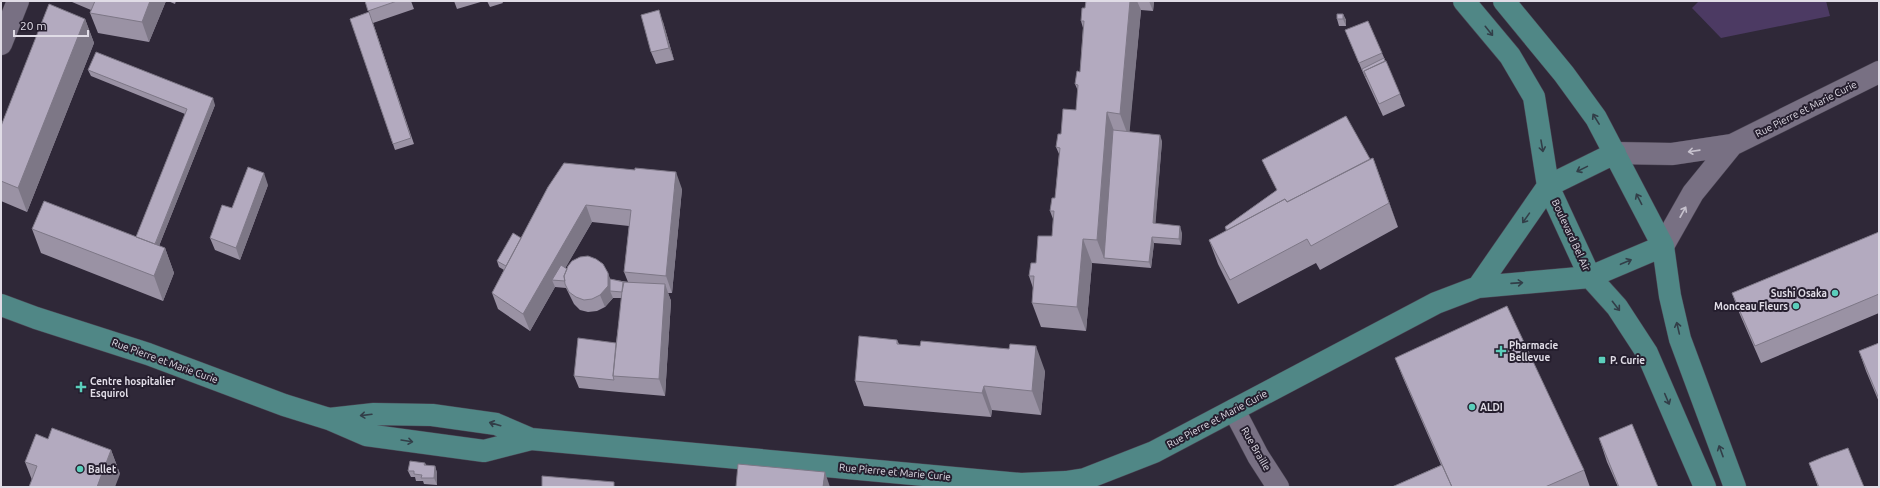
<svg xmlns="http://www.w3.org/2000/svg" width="1880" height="488" viewBox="0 0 1880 488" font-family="Ubuntu,sans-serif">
	<rect width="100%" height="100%" fill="#2f2838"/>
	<path fill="#4c3a63" d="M1699,1H1826L1830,16L1721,38L1692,8Z"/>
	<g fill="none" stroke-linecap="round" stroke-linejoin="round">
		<g stroke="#4b4553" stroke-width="23">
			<path id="minor" d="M1,44L18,1
				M1615,153L1672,154L1732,145L1879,72
				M1663,246L1693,193L1732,145
				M1234,410L1258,456L1278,487"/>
		</g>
		<g stroke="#4b4553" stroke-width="23">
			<path id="major" d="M1464,1L1510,56L1534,97L1548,186L1590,277L1617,307L1647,353L1705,487
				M1504,1L1564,74L1596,118L1663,246L1670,296L1680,339L1735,487
				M1478,287L1548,186L1615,153
				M1,305L36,318L148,354L284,405L329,419L366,435L484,451L531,439
				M329,419L374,414L432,415L496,424L531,439L1021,484L1066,482L1085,479L1154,452L1436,303L1478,287L1590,277L1663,246"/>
		</g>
		<use href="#minor" stroke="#787083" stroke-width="22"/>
		<use href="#major" stroke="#508786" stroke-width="22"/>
	</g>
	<path fill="#9a92a4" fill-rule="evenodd" d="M71,1H166L149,42L98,33L90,13L91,10L72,2Z
		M168,1H176L175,4Z
		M365,1H411L414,9L373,23L414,144L395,150L350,19L369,12Z
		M454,1H484L457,9Z
		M487,1H502L503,3L490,7Z
		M1086,1H1154L1153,11L1141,10L1129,132L1162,141L1155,224L1182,233L1181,245L1154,243L1151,268L1092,263L1086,331L1041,327L1032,303L1033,288L1029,276L1036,263L1052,236L1053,219L1050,211L1055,198L1059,154L1056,147L1061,134L1076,110L1078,91L1075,84L1080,72L1083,28L1081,21L1085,8Z
		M1343,14L1346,20V26H1339L1337,19Z
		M85,19L94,43L27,212L1,201V126Z
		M663,22L674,60L656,64L651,52Z
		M1345,30L1382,53L1400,94L1405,106L1383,116L1364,75L1350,42Z
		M88,70L215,105L159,246L165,248L174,273L163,301L41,253L32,229L136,237L185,114L91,76Z
		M1373,158L1398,227L1320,270L1316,263L1238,304L1218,264L1209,240L1226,231L1225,227L1277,190L1262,160L1370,159Z
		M268,185L240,260L215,250L210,238L232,208Z
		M548,187L682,189L672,293H668L671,301L665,396L619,392L579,388L574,376L616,343L622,298H613L605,307L597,311L588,312L580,310L574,304L566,288L555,287L530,331L498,309L492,293L504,270L499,267L497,261L521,238ZM592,222L629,226L624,272L628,282L610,279L608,273L567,269L565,268Z
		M1879,232V313L1761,363L1738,310L1732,293Z
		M897,340L899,344L1045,371L1041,415L992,410L991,417L864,406L855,381Z
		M1879,343V402L1866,371L1859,351Z
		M1395,358L1584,470L1590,487H1392L1441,465L1403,378Z
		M1599,438L1658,487H1618L1607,462Z
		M48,439L111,450L120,474L32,480L25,462Z
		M425,463L426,465L435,466L437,473V485L424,484L423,481H416L415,477H411L408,471Z
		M1809,463L1864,487H1818Z"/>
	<path fill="#7d7786" d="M150,1H166L149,42L142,22Z
		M1130,1H1137L1141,10L1129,138L1120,114Z
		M1149,1H1154L1153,11Z
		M659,10L663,22L674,60L669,48Z
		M1343,14L1346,20V26L1343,19Z
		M85,19L94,43L27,212L18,188Z
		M213,98L215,105L157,251L155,245Z
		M1107,112L1116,136L1104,258L1097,240Z
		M1160,135L1162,141L1155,230L1153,223Z
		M1373,158L1382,182L1398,227L1389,203Z
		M676,172L682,189L672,293L666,276Z
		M264,173L268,185L240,260L236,248Z
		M586,205L592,222L558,281L552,280L555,287L530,331L523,314Z
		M1180,226L1182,233L1181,245L1179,239Z
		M1152,237L1154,243L1151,268L1149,262Z
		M1083,239L1092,263L1086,331L1077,307Z
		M165,248L174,273L163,301L154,276Z
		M608,273L612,285L610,291L613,298L605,307L600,295Z
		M665,284L671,301L665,396L659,379Z
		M1036,346L1045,371L1041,415L1032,391Z
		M984,386L992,410L991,417L982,393Z
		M111,450L120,474L115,487H97Z
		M435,466L437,473V485L434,478Z
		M825,472L830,487H823Z"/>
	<path fill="#b3aabf" stroke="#7d7786" d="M95,1H150L142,22L90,13Z
		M365,1H397L368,11Z
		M1086,1H1130L1120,114L1107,112L1097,240L1083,239L1077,307L1032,303L1034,276H1029L1031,263H1036L1038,236H1052L1054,211H1050L1052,198H1055L1060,148L1056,147L1058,134H1061L1063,109L1076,110L1078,85L1075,84L1077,71L1080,72L1084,21H1081L1082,8H1085Z
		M49,4L85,19L18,188L1,181V126Z
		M659,10L669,48L651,52L641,15Z
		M369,12L411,138L393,144L350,19Z
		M1337,14H1343V19H1337Z
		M1368,21L1382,53L1359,63L1345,30Z
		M96,52L213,98L155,244L136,237L187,109L88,70Z
		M1384,58L1385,61L1364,71L1366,77L1362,69Z
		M1386,61L1400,94L1379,104L1364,71Z
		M1346,116L1370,159L1287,202L1285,199L1227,230L1225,227L1277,190L1262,160Z
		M1113,130L1160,135L1153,223L1180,226L1179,239L1152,237L1149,262L1104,258Z
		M1373,158L1389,203L1311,246L1307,239L1230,280L1209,240L1285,199L1287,202Z
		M564,163L635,170V168L676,172L666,276L624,272L631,210L586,205L523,314L492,293L548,187Z
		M248,167L264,173L236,248L210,238L222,205L232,208Z
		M44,201L165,248L154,276L32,229Z
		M1879,232V294L1755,346L1732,293Z
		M513,233L521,238L506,266L497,261Z
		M588,256L596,259L603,264L608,273V286L600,295L592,299L584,300L576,297L569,292L565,284L564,276L568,266L572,261L580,257Z
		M561,265L567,269L564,276L565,281L552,280Z
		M610,279L624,282L622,292L610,291Z
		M623,282L665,284L659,379L613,376Z
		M1507,306L1584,470L1545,487H1452L1395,358Z
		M859,336L897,340V344L920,346L921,341L1009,349L1010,344L1036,346L1032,391L984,386L982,393L855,381Z
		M578,338L616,343L613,376L614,380L574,376Z
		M1879,343V399L1859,351Z
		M1632,424L1658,487H1619L1599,438Z
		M52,428L111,450L97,487H29L37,466L25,462L36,434L48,439Z
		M1848,448L1864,487H1819L1809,463L1823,457Z
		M410,461L425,463L424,465L435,466L434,478H421L422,475L414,474V471H408Z
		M738,464L825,472L823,487H736Z
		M1442,465L1452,487H1392Z
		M542,476L614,482V487H542Z"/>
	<defs><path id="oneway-shaft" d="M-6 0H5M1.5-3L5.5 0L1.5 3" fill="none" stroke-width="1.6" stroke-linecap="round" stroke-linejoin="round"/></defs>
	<g stroke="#323e48">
		<use href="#oneway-shaft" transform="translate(1489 31) rotate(51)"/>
		<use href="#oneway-shaft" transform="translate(1596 119) rotate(-122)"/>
		<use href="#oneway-shaft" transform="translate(1542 146) rotate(80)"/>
		<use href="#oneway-shaft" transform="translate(1582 169) rotate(154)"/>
		<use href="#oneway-shaft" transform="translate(1639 199) rotate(-117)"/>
		<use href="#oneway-shaft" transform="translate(1526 218) rotate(125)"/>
		<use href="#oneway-shaft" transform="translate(1626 262) rotate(-23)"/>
		<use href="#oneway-shaft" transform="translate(1517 283) rotate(-4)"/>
		<use href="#oneway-shaft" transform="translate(1616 306) rotate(52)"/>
		<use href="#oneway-shaft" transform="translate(1678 328) rotate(-103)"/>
		<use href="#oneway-shaft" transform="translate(1667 399) rotate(67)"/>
		<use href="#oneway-shaft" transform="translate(366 415) rotate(173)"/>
		<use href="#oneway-shaft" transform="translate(495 424) rotate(-164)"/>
		<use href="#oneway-shaft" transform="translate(407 441) rotate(9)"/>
		<use href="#oneway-shaft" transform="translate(1721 451) rotate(-110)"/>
	</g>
	<g stroke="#c6c1cd">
		<use href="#oneway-shaft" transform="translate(1694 151) rotate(172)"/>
		<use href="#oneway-shaft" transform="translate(1683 212) rotate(-61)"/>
	</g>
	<g fill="#5bcebb" stroke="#251e2e" stroke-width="1.5">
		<circle cx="1835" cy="293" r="4"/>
		<circle cx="1796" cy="306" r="4"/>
		<path d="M1499 345h4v4h4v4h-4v4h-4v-4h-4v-4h4z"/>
		<rect x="1598" y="356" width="8" height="8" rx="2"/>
		<path d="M79 381h4v4h4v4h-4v4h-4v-4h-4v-4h4z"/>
		<circle cx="1472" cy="407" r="4"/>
		<circle cx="80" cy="469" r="4"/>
	</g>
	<g text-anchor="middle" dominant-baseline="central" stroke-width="4" stroke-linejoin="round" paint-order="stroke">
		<g font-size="10" fill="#e0dce6" stroke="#251e2e">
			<text transform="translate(1806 109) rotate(-27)">Rue Pierre et Marie Curie</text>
			<text transform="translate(1571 235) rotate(65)">Boulevard Bel Air</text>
			<text transform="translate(165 361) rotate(20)">Rue Pierre et Marie Curie</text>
			<text transform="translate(1217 419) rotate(-28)">Rue Pierre et Marie Curie</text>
			<text transform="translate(1256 449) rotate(60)">Rue Braille</text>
			<text transform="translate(895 472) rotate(5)">Rue Pierre et Marie Curie</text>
		</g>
		<g font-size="10" font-weight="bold" fill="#e0dce6" stroke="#251e2e" text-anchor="start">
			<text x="1827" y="293" text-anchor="end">Sushi Osaka</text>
			<text x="1788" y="306" text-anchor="end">Monceau Fleurs</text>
			<text x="1509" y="345">Pharmacie<tspan x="1509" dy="12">Bellevue</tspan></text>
			<text x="1610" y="360">P. Curie</text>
			<text x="90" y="381">Centre hospitalier<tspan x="90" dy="12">Esquirol</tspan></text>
			<text x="1480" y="407">ALDI</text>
			<text x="88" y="469">Ballet</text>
		</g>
	</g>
	<rect width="1880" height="488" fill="none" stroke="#e0dce6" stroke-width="4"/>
	<path d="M14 30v6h74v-6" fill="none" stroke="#e0dce6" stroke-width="2"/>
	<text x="20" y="30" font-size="12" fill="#e0dce6" stroke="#251e2e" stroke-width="3" paint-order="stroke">20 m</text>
</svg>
